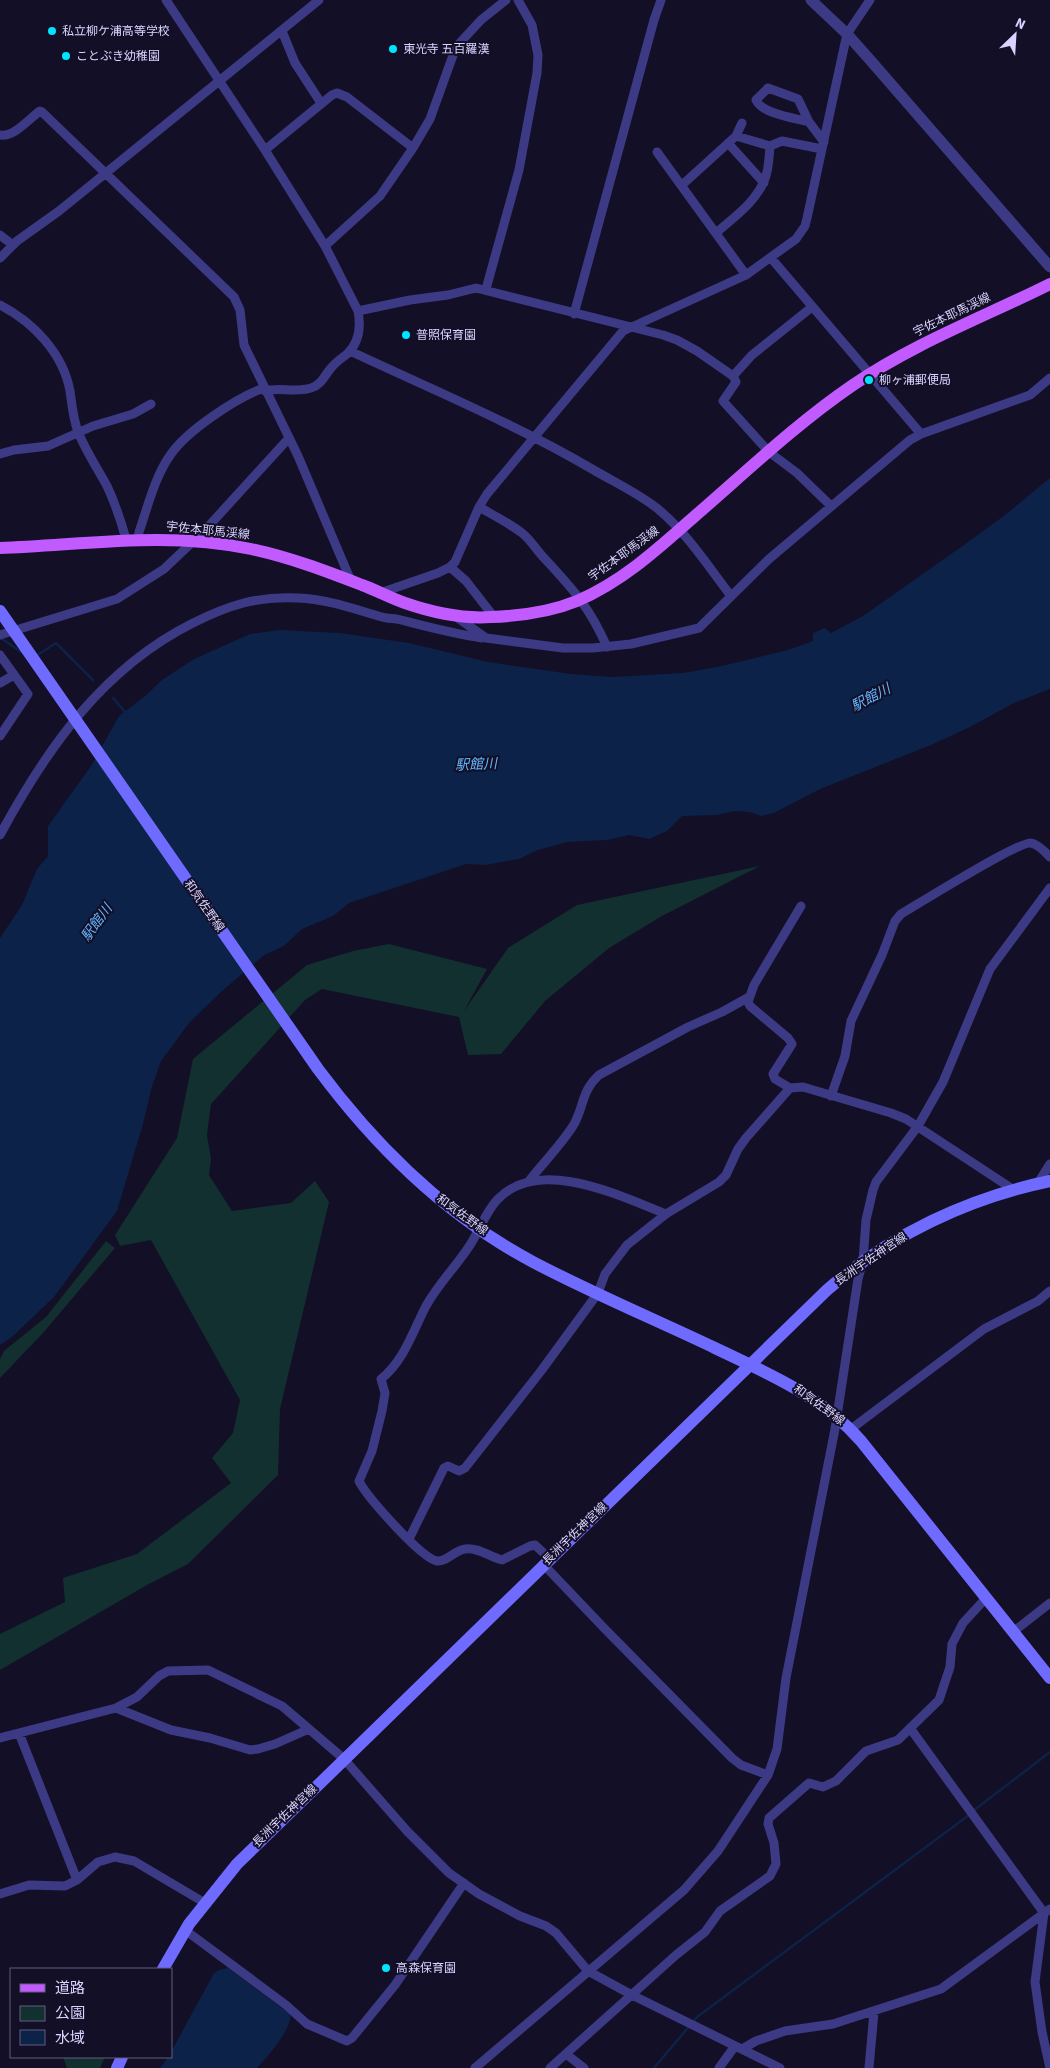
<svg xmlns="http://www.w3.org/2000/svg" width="1050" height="2068" viewBox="0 0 1050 2068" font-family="'Source Sans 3','Noto Sans JP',sans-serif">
	<rect width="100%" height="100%" fill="#130f26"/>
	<path fill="#12302f" d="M760,866L662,916L609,948L545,1001L501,1054L468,1055L459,1017L322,989L305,1000L211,1104L207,1135L211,1159L209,1175L232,1211L291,1203L315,1181L329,1202L280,1409L278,1475L188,1564L147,1585L0,1670V1634L65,1602L63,1578L137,1554L231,1483L212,1458L233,1433L240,1400L151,1240L120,1246L115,1235L177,1138L193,1059L307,965L353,951L389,944L487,969L464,1011L508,948L577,905Z
		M106,1241L115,1248L43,1333L0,1378V1359L4,1351L46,1317Z
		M63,2057H105L100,2068H67Z"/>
	<path fill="#0c2248" d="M1050,478V689L1014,703L970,727L931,745L820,789L774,813L761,816L750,812L735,811L717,815L682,816L667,831L649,839L629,835L607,840L567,842L538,850L519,859L485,865L466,864L349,903L333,916L302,929L284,946L264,955L221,992L189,1023L161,1061L151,1090L143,1124L117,1211L54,1297L12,1337L0,1345V938L22,905L37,869L48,856V826L91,766L119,716L144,697L162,680L194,659L250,634L280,630L340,633L409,643L488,662L571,674L613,677L683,673L722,666L788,650L813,641V633L825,628L831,633L863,616L961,547L1005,515Z
		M228,1968L290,2014C294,2026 266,2059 257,2068H160L168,2057H171V2052L214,1973L219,1970Z"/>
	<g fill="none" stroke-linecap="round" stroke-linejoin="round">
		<path stroke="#0c2248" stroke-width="2.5" d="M1,638L21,652
			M36,656L56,643L93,680
			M113,698L127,714
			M973,1811L1050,1752
			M654,2068L697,2017L969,1815"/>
		<path stroke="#3d3a85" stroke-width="9" d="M166,0L265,150L325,246L358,311C361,327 359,343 347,354C342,358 336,362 332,367C325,374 322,385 311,388C295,393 280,387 265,391
			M282,31L295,63L321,103
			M809,122C795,118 762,114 756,100L768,88L798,99L809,122L824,142
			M0,135C13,138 29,119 40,111L42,112L234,297L240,310L244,345L298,456L351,581
			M728,143L764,183
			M770,146L782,141L822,149
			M265,150L332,95L337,93L347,97L413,148
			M657,152L746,275
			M682,185L736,136L742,123
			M716,233C733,218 755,203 764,181C769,171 769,158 770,146L736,136
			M0,235L13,245
			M325,246L380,196L413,148L430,119L456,47L481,20L506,0
			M0,258L17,241L59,211L319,0
			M771,258L921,434
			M486,289L519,170L537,73L538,55L532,25L518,0
			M0,305C33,322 63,353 70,391C72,405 73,418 78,432C86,451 97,468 107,486C115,503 121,521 126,539
			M358,311L410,300L448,295L476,288L663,335L677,340L697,351L733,376L736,382L723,401L769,452L797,473L831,506
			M574,314L654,20L661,0
			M350,351C431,389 515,424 592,469C614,482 638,493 658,509C687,533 708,566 731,596
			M733,376L752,355L812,307
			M0,454L14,450L48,446L93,426L133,414L151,404
			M479,507C493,515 509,523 522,533C531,540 537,551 545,559C573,589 590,608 607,647
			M138,539L139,532C148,506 155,476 171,454C187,431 237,397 264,388
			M450,567L466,581L494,617
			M380,593L438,573L450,567L455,562L479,507L487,494L623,331L746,275L796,239L805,226L807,218L847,34L870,0
			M455,616L486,638L563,648H593L631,644L699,628L769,559L910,440L921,434L1030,395L1050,378
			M0,635L117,599L164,569L206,529L289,438
			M0,655L28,694L0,736
			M0,683L14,675
			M0,835C47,748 103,668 193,623C229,605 257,596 298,598C327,599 354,609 382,617C388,619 395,618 401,620C428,627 454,634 482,638
			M790,1088L775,1079L773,1074L792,1044L788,1038L750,1006L748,1002L754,985L801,906
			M831,1096L845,1056L851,1021L882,955L895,921L901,914C918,904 1019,841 1031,843C1038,844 1045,852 1050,857
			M529,1181C543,1163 560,1146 573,1126C584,1108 581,1091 599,1075L688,1027L722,1012L749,997
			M1038,1183L1050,1164
			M851,1429L984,1329L1038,1301L1050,1291
			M409,1539L444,1468L448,1466L459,1471L465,1468L541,1371L598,1293L605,1274L627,1245L666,1214L719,1182L726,1175L738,1149L746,1138L790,1088L803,1087L891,1113L906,1119L1014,1190
			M549,1558L535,1545L530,1546L502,1560C490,1557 478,1547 465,1549C455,1550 447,1562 437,1561C421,1558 367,1497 359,1481L372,1451L382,1411L385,1393L381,1379C404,1361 413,1331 426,1306C439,1283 454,1269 468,1248C479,1233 485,1212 498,1199C540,1156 620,1196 666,1214
			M543,1564L604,1628L732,1758L741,1765L768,1775
			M1013,1632L1050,1603
			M116,1708L171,1730L210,1738L250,1750L258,1749L275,1744L309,1729L344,1759L407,1831L449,1873L479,1894L520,1916L546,1926L556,1933L588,1971L632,1995L780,2068
			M910,1728L1044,1913L1035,1982L1042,2032L1050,2068
			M19,1733L77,1880
			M0,1738L116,1708L137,1697L159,1676L168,1671L208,1670L282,1706L309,1729
			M0,1894L29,1885L65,1886L77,1880L98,1862L115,1857L134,1861L205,1903
			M185,1930L286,2005L307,2024L347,2041L352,2038L395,1985L464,1883
			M742,2049L756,2041L785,2031L833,2024L941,1989L1050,1909
			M566,2054L584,2068
			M475,2068L684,1890L718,1851L768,1775L777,1749L786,1678L835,1429L858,1279L863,1261L866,1220L873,1190L876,1182L918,1126L943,1082L990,969L1050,888
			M550,2068L676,1955L705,1932L720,1911L770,1876L776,1864L774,1843L768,1824L769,1818L809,1783L823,1787L836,1781L866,1751L898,1740L939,1700L950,1667L952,1644L963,1623L986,1598
			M719,2068L735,2046
			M869,2068L874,2012"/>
		<path stroke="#3d3a85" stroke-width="11" d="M811,0L847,34L871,61L1050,267"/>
		<path stroke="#6f6bff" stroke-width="12" d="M0,611L318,1069C376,1147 446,1216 533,1262C592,1293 654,1319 715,1348C767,1373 822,1396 861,1441L1050,1678
			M163,1969L189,1924L237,1864L827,1290C890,1235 968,1198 1050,1181
			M117,2068L122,2057"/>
		<path stroke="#c25bff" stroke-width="12" d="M0,548C84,545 167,531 251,549C289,557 326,571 362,585C376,590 390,598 405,603C431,612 463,619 491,617C520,616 550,612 577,601C622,582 659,548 695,516C747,471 796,424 853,385C914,343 984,317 1050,284"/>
	</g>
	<g fill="#00e5ff" stroke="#130f26" stroke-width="2">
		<circle cx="52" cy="31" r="5"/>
		<circle cx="393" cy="49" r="5"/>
		<circle cx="66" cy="56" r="5"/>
		<circle cx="406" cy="335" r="5"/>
		<circle cx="869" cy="380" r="5"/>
		<circle cx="386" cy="1968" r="5"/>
	</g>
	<g text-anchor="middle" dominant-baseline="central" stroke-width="4" stroke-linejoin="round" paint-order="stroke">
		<g font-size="12" fill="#d9d4ff" stroke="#130f26" text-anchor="start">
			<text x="62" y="31">私立柳ケ浦高等学校</text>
			<text x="403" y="49">東光寺 五百羅漢</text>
			<text x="76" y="56">ことぶき幼稚園</text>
			<text x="416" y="335">普照保育園</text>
			<text x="879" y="380">柳ヶ浦郵便局</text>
			<text x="396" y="1968">高森保育園</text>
		</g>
		<g font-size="12" fill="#d9d4ff" stroke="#130f26">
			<text transform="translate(952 315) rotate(-26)">宇佐本耶馬渓線</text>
			<text transform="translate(208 531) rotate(6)">宇佐本耶馬渓線</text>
			<text transform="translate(624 554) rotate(-36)">宇佐本耶馬渓線</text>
			<text transform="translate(204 906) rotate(55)">和気佐野線</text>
			<text transform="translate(462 1215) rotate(36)">和気佐野線</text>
			<text transform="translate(871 1259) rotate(-34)">長洲宇佐神宮線</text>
			<text transform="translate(819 1405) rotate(36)">和気佐野線</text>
			<text transform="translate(575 1534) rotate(-44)">長洲宇佐神宮線</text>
			<text transform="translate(285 1816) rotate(-44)">長洲宇佐神宮線</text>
		</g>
		<g font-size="14" font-style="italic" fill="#62b6ff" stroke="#130f26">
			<text transform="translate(871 698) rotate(-28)">駅館川</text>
			<text transform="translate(476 765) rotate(-3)">駅館川</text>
			<text transform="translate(97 923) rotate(-54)">駅館川</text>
		</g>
	</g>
	<rect x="10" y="1968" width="162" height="90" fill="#130f26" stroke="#625e7d"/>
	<rect x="20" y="1984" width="25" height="8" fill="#c25bff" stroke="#625e7d"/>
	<text x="55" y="1993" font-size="15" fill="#d9d4ff">道路</text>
	<rect x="20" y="2006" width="25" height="15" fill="#12302f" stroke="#625e7d"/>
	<text x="55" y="2018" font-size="15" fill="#d9d4ff">公園</text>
	<rect x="20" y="2030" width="25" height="15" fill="#0c2248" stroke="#625e7d"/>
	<text x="55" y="2043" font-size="15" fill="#d9d4ff">水域</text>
	<g transform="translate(1015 35) rotate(25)" stroke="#130f26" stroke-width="4" paint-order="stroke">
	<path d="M0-4L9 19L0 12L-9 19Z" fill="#d9d4ff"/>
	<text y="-8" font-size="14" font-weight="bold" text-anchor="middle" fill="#d9d4ff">N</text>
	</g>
</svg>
